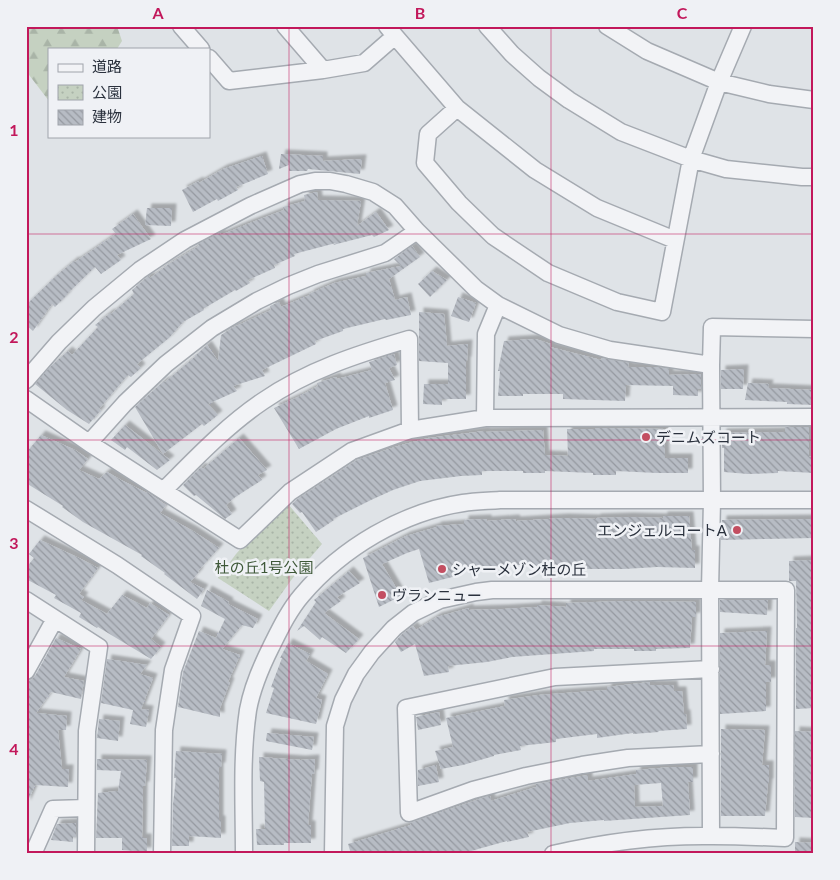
<svg xmlns="http://www.w3.org/2000/svg" width="840" height="880" viewBox="0 0 840 880" font-family="Lato,'Noto Sans JP',sans-serif">
	<defs>
		<pattern id="forest-firs" width="22" height="20" patternUnits="userSpaceOnUse" patternTransform="scale(1.25)"><rect width="22" height="20" fill="#c5d1c1"/><path d="M5 1l3.5 6h-7zM16 11l3.5 6h-7z" fill="#a9b4a7"/></pattern>
		<pattern id="park-dots" width="8" height="8" patternUnits="userSpaceOnUse" patternTransform="scale(1.25)"><rect width="8" height="8" fill="#c5d1c1"/><path d="M2 2h.1M6 6h.1" fill="none" stroke="#a9b4a7" stroke-width="1.8" stroke-linecap="round"/></pattern>
		<pattern id="building-back-hatch" width="6" height="6" patternUnits="userSpaceOnUse" patternTransform="scale(1.25)"><rect width="6" height="6" fill="#b7bcc4"/><path d="M-1 5l2 2M0 0l6 6M5-1l2 2" fill="none" stroke="#9599a0"/></pattern>
		<filter id="shadow"><feDropShadow dx="4.5" dy="-4.5" stdDeviation="1" flood-color="#0004"/></filter>
	</defs>
	<rect width="100%" height="100%" fill="#dfe3e7"/>
	<path fill="url(#forest-firs)" d="M26,26H117L122,41L117,49H49V101L26,71Z"/>
	<path fill="url(#park-dots)" d="M288,504L322,544L292,579L269,611L218,578L236,554L260,527Z"/>
	<path fill="url(#building-back-hatch)" fill-rule="evenodd" filter="url(#shadow)" d="M281,154L323,156V161L362,159L360,174L308,169L307,171H289V165L279,169Z
		M262,156L268,174L236,187L238,190L218,201L217,199L193,212L182,190L199,181V183L223,169Z
		M317,192L318,200L361,201L357,226L376,212L389,230L374,237L372,235L333,245L336,243L294,254L295,256L274,265L275,268L248,280L250,283L236,291L235,290L203,309L204,310L183,322L169,338L137,364L141,368L131,377L128,375L99,409L101,410L89,424L67,410L35,384L50,367L68,351L72,355L98,327L95,325L110,313L111,314L134,294L132,290L146,278L149,276L150,278L169,264L199,246L198,244L220,233L221,235L245,225L284,210L283,207L305,201L304,195Z
		M147,208H172L171,226L145,225Z
		M133,214L151,239L117,255L121,260L101,274L95,267L67,294V295L55,307L52,304L33,331L26,325V305L57,275L74,261L75,262L116,234L112,229Z
		M412,246L420,257L389,279L395,300L407,297L411,315L386,320L385,319L343,329V331L315,341L316,344L262,370L265,376L233,386L237,391L208,404L218,415L204,426L202,424L163,454L135,407L164,381L165,382L197,355H196L207,345L218,361L221,335L232,328L271,310L270,306L279,302L281,307L310,295L309,294L334,283L366,276V273L401,266L394,259Z
		M432,271L447,280L430,297L418,284Z
		M458,297L476,303L469,322L451,316Z
		M419,312L444,314L447,346L468,344L467,361H466V399H442V405L423,404L424,384H448V363L419,361Z
		M535,339L551,344L550,347L601,360L602,358L629,363L628,367H658L669,369V375L701,374V389H698V396L673,395V386L626,385L625,401L563,399V394H523V396H498L500,371H498L504,341Z
		M394,354L397,365L389,368L395,380L385,383L393,410L369,418V416L336,429L299,449L274,408L300,396L318,386L317,383L336,377L337,379L372,370L369,362Z
		M744,369L743,389H721V370Z
		M748,383L769,384L768,388L814,390V405L787,404V402L745,400Z
		M125,425L170,460L157,470L127,447L125,450L111,440Z
		M785,427H809V457L814,456V473L778,471V473L748,474L724,472V448H722V433L785,432Z
		M595,428L664,429L665,458H688V473H657L616,471V475H593V473L545,471V473H523V471H482V475L461,476L420,481L393,490L371,500L333,519L334,520L316,532L302,512L300,513L292,504L296,500L357,460L398,446L428,438L485,431V432L543,430L545,455L568,456L567,429H595Z
		M41,435L75,450L88,459L79,470L99,479L107,472L121,480L147,493V492L166,505L160,513L193,531L219,548L198,571L199,572L190,582L204,589L197,599L164,574L165,573L141,556L142,555L83,522L62,507L63,506L26,483V453Z
		M239,438L267,470L258,475L262,480L234,498L226,505L232,514L225,519L196,495L194,496L183,485L201,467L203,469Z
		M663,516H689L692,550H695V568L657,567L624,569H565V567L518,565L459,571L460,575L429,583L419,549L407,553L382,564L401,596L379,607L363,558L406,536L437,527L436,526L464,524V520L487,519V521L515,519L516,521L564,518L596,519V518L629,517L663,518Z
		M814,519V538L721,540L722,520Z
		M40,540L79,558L98,568L79,594L84,597L81,600L107,614L122,595L147,608L150,603L169,615L151,639L161,647L151,659L98,627L97,628L79,617L81,613L54,598L56,595L26,579V568L34,558L29,554Z
		M814,560V708L796,709V628H797L796,581H789V561Z
		M349,571L360,583L337,597L341,601L324,613L359,639L346,653L322,637L320,640L304,626L297,631L316,602L314,600Z
		M207,590L229,602L228,604L258,619L253,628L242,625L222,649L240,655L228,682H230L220,708V717L178,707L183,672L199,631L216,638L225,619L201,606Z
		M720,600H768L767,615L720,612Z
		M626,601L696,602V617H692L690,648L656,649V651H634V649H594V651L512,657L487,662L448,666L449,672L424,676L415,644L401,652L395,642L401,635L413,626L416,630L437,617L469,608V610L504,609L537,607V605L566,607V603Z
		M767,631L765,665H771V682H766V711L720,714V633Z
		M56,638L81,649L64,677L84,681L81,699L51,692L36,713L67,716L66,730H58L62,769H69L68,787L35,785L26,805V681L31,680L35,676Z
		M288,643L310,654L306,661L328,674L316,698L322,700L316,724L266,713L274,688L271,687L282,658H280Z
		M107,659L147,665L140,674L153,678L141,709L149,710L146,727L130,724L133,710L101,703Z
		M650,682V685H673L674,691H682L684,714H686L687,729L658,731L659,732L633,734V733L597,738V734L556,739V742L520,746L521,750L494,755V756L463,765L441,769L435,751L453,747L446,718L505,706L504,700L539,695L607,690V687Z
		M439,712L441,725L418,730L416,717Z
		M99,719L120,721L118,741L97,738Z
		M721,729L765,730L762,765H769V783H768L765,816H721Z
		M795,731L814,732V818L795,817Z
		M267,733L314,737L312,750L266,741Z
		M176,751L222,754L221,767H219V820H221V838L189,836V846H172L173,804L176,778H174Z
		M259,757L301,760L315,759L314,774H312L308,825H311V843H284V845H257L256,829H265L264,782L260,781Z
		M97,759L147,760L145,786H143L142,838H147V852L122,850V838H96L98,793L118,791L121,771L97,770Z
		M436,765L439,782L418,786V770Z
		M672,767H693V782H688L690,815L604,821V820L570,823L527,832L529,837L507,842V841L471,851L472,854H351L348,844L411,825L410,823L485,797L490,796L491,801L536,787V784L588,775V781L636,774V770ZM661,783L663,806L635,807L634,785Z
		M74,823H76V837H73V842L51,840L52,837L57,824Z
		M795,842L814,843V854H795Z"/>
	<g fill="none" stroke-linecap="round" stroke-linejoin="round">
		<g stroke="#a5aab1" stroke-width="19">
			<path id="minor" d="M181,26L201,49
				M285,26L323,70
				M487,26L512,54L539,78L569,100L621,132L691,159L719,82L743,26
				M607,26L647,51L719,82L769,94L814,100
				M395,36L457,108L428,134L425,163L459,203L493,236L548,273L617,302L662,312L691,159L726,169L802,177H814
				M209,58L229,81L323,70L364,63L395,36L387,26
				M457,108L535,170L597,208L675,240
				M498,305L486,334L485,418L814,417
				M26,380L59,342L94,308L140,270L185,240L250,206L300,184L315,181H330L346,184L373,192L395,206L417,231L476,289L498,305L559,335L610,350L711,365
				M26,399L89,443L240,540L290,492L352,451L410,430L485,418
				M89,443L125,403L166,364L212,328L257,301L288,286L318,274L385,253L417,231
				M164,490C195,459 226,426 263,401C308,370 358,354 409,339L410,430
				M26,509L117,565L192,616L173,670L164,730L162,854
				M26,600L99,647L87,731L86,854
				M711,669L555,677L406,708L409,813L473,790L526,776L582,765L628,758L711,754
				M26,671L55,619
				M711,836L710,590L712,501L711,365L712,327L814,329
				M33,854L53,809L86,808
				M244,854C244,807 241,757 248,710C252,688 261,667 271,647C280,629 289,610 302,595C342,548 402,512 463,503C475,501 488,501 500,500H814
				M333,854L335,726L343,700L356,674L372,652L394,628L413,613L440,600L476,592L492,590H786L785,838C761,837 737,836 713,836C659,835 605,842 553,854"/>
		</g>
		<use href="#minor" stroke="#f2f3f6" stroke-width="16"/>
	</g>
	<path fill="none" stroke="#c2185b" stroke-width="1" stroke-opacity="0.55" d="M289,26V854M551,26V854M26,234H814M26,440H814M26,646H814"/>
	<g fill="#c34e61" stroke="#eff1f5" stroke-width="2">
		<circle cx="646" cy="437" r="5"/>
		<circle cx="737" cy="530" r="5"/>
		<circle cx="442" cy="569" r="5"/>
		<circle cx="382" cy="595" r="5"/>
	</g>
	<g text-anchor="middle" dominant-baseline="central" stroke-width="5" stroke-linejoin="round" paint-order="stroke">
		<g font-size="15" fill="#2a313d" stroke="#eff1f5" text-anchor="start">
			<text x="656" y="437">デニムズコート</text>
			<text x="727" y="530" text-anchor="end">エンジェルコートA</text>
			<text x="452" y="569">シャーメゾン杜の丘</text>
			<text x="392" y="595">ヴランニュー</text>
		</g>
		<g font-size="15" fill="#3e5838" stroke="#eff1f5">
			<text x="264" y="567">杜の丘1号公園</text>
		</g>
	</g>
	<rect width="840" height="880" fill="none" stroke="#eff1f5" stroke-width="55"/>
	<rect x="48" y="48" width="162" height="90" fill="#eff1f5" stroke="#a0a4ab"/>
	<rect x="58" y="64" width="25" height="8" fill="#f2f3f6" stroke="#a0a4ab"/>
	<text x="92" y="72" font-size="15" fill="#2a313d">道路</text>
	<rect x="58" y="85" width="25" height="15" fill="url(#park-dots)" stroke="#a0a4ab"/>
	<text x="92" y="98" font-size="15" fill="#2a313d">公園</text>
	<rect x="58" y="110" width="25" height="15" fill="url(#building-back-hatch)" stroke="#a0a4ab"/>
	<text x="92" y="122" font-size="15" fill="#2a313d">建物</text>
	<rect x="28" y="28" width="784" height="824" fill="none" stroke="#c2185b" stroke-width="2"/>
	<g font-size="16" text-anchor="middle" font-weight="bold" fill="#c2185b">
		<text x="158" y="19">A</text>
		<text x="420" y="19">B</text>
		<text x="682" y="19">C</text>
		<text x="14" y="136">1</text>
		<text x="14" y="343">2</text>
		<text x="14" y="549">3</text>
		<text x="14" y="755">4</text>
	</g>
</svg>
